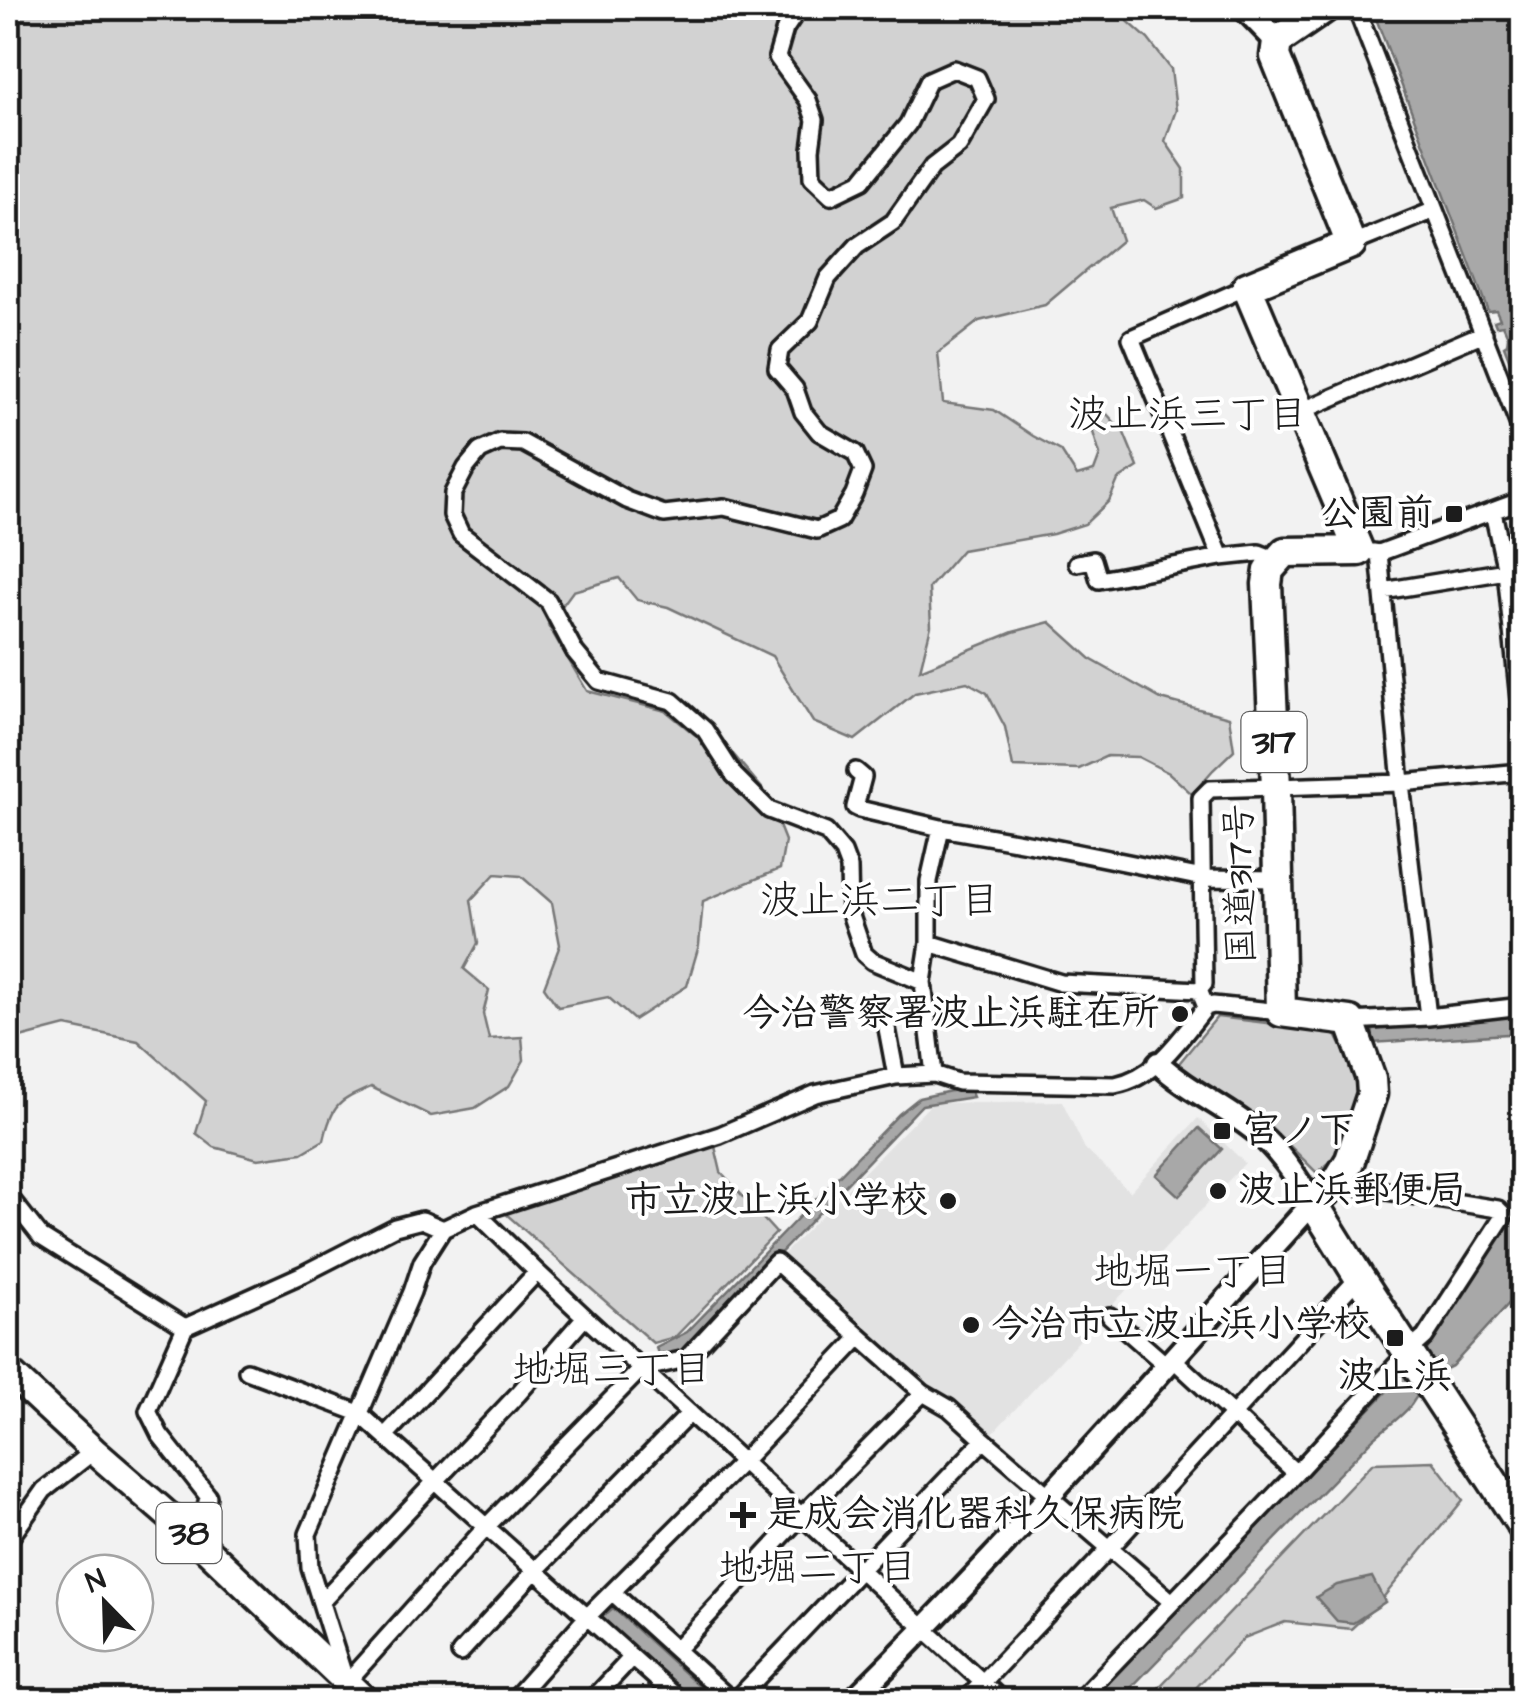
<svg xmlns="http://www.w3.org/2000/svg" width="1530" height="1708" viewBox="0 0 1530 1708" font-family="'Architects Daughter','Klee One',sans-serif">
	<rect width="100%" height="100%" fill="#f2f2f2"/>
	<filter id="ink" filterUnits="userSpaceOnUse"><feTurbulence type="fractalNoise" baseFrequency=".01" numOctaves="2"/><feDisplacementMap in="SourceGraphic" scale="20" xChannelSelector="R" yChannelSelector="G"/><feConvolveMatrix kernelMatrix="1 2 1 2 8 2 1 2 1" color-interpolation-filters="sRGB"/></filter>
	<g filter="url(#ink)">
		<path fill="#e2e2e2" d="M1062,1101L1085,1149L1130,1192L1198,1118L1245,1163L990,1436L952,1400L919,1388L776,1262L932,1103Z"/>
		<path fill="#d2d2d2" stroke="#777" stroke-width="2.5" d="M8,8H1113L1148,39L1171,69L1176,110L1165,141L1184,169V198L1156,208L1144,200L1111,208L1122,240L1045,305L979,321L938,353L943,403L994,410L1033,436L1061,451L1077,476L1094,471L1100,455L1089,419L1106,413L1124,433L1138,467L1118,480L1109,501L1085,524L1053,534L962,550L929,588L931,626L920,670L1013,632L1050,622L1092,660L1161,699L1229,717L1234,750L1213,770L1192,794L1169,773L1138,757L1107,756L1079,769L1013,767L1005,727L987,693L967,682L915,693L855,740L813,722L772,656L668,607L637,600L619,578L573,591L548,625L587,691L666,711L694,734L733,754L766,793L785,841L780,869L703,901L699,945L687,986L634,1020L608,997L558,1007L544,987L560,945L552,903L521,876L495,874L471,900L478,943L464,969L489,990L483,1014L489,1039L522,1037L524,1060L509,1086L475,1108L431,1116L371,1087C339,1101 332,1104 324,1140L302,1153L258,1159L214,1147L196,1133L206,1101L138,1041L66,1026L16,1039L8,1032Z
			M1217,1017L1334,1031L1349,1061L1361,1091L1341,1153L1317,1173L1267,1123L1193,1080L1176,1067Z
			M714,1142L721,1172L776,1233L675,1337L653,1343L506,1214V1209Z
			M1433,1461L1463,1500L1377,1605L1351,1629L1285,1622L1244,1638L1184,1700H1147L1373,1463Z"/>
		<path fill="#a8a8a8" stroke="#707070" stroke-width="2.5" d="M1372,8H1522V392L1504,346L1507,344L1508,336L1503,325L1496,326L1494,321L1500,319L1496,310L1488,311Z
			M1522,1010V1033L1372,1043L1373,1030Z
			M969,1087L973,1097L922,1105L702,1335L681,1355L660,1358L656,1348L687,1332L899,1114L919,1098Z
			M1199,1128L1222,1149L1179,1196L1156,1175Z
			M1522,1203V1289L1452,1366C1431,1375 1422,1388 1411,1405C1402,1417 1385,1428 1374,1438L1119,1700H1087L1427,1350L1497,1238Z
			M1372,1577L1385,1602L1353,1623L1337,1621L1316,1597L1337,1585Z
			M613,1608L714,1700H691L600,1619Z"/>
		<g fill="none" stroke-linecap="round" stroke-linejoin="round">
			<g stroke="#1c1c1c" stroke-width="22">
				<path id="minor" d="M799,8L785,29L777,57L808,100L815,120L811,149L812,178L831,196L862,181L908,124L929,80L954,69L977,78L986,99L959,146L932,167L893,222L857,246L828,278L810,321L780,350L777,368L795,389L803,412L819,432L855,453L863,470L854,494L839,520L817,530L724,507L664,514L627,500L523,443L500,442L480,451L466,468L453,493L452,515L461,534L548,601L575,652L599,681L672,701L705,730L734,775L769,810L826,832L843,852L849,868L850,913L864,954L872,961L923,982
					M1356,8L1522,433
					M1351,244L1435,210
					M1247,287L1131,338L1221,557L1259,553L1277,560
					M1299,412L1484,333
					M1493,512L1506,571L1522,730
					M1373,552L1379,553L1522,500
					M1379,553L1401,783L1428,1017
					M1077,563L1093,560L1099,580L1221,557
					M1383,591L1506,571
					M856,771L863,777L855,807L859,809L941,828L1039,845L1203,878L1277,879
					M929,943L1061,983L1199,990
					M1206,1007L1199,990L1204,984L1201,798L1210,789L1401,783L1522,772
					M1350,1021L1428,1017L1522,1006
					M886,1023L896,1076
					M934,1074L923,982L929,943V881L941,828
					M8,1195L41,1237L185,1327
					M477,1213L537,1272
					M1110,1316L1166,1365
					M247,1371L359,1413L680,1700
					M923,1393L949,1408L984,1440
					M385,1436L537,1272L585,1317
					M1296,1473L1407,1353L1425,1337L1504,1215L1498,1209L1336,1183
					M1503,1496L1522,1483
					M8,1541L44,1490L94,1451
					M200,1543L208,1496L160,1435L148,1411L185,1327L303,1274L395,1227L422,1220L443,1229
					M613,1593L731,1700
					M321,1602L518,1394L585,1317L1002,1700
					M460,1653L534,1572L690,1413
					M343,1673L310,1568L308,1534L412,1292L422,1262L443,1229L477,1213L720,1135L815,1094L896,1076L934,1074L958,1082L1115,1085C1157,1077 1181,1037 1206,1007L1213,1005L1281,1012
					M346,1683L485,1528L641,1369L686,1359L776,1262L923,1393L801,1516L676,1650
					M513,1700L586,1618L743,1461L859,1338
					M592,1700L631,1658
					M736,1700L984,1440L1172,1602
					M966,1700L1110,1548L1359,1277
					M1079,1700L1296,1473L1172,1358"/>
			</g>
			<g stroke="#1c1c1c" stroke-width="28">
				<path id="tertiary" d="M853,1700C1014,1542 1161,1370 1313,1203C1297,1179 1282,1154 1260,1135C1229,1108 1189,1092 1158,1063"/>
			</g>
			<g stroke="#1c1c1c" stroke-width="30">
				<path id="secondary" d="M1245,8L1277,41"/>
			</g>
			<g stroke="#1c1c1c" stroke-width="32">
				<path id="primary" d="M8,1371L94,1451L200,1543L365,1700"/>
			</g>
			<g stroke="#1c1c1c" stroke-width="35">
				<path id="trunk" d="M1325,8L1277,41L1275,56L1351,244L1247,287L1359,551L1285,552L1269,570L1267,584L1276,788L1281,1012L1350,1021L1371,1079L1372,1094L1350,1160L1336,1183L1313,1203L1359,1277L1522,1526"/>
			</g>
			<use href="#minor" stroke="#fff" stroke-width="15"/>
			<use href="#tertiary" stroke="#fff" stroke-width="20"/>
			<use href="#secondary" stroke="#fff" stroke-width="22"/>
			<use href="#primary" stroke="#fff" stroke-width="25"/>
			<use href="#trunk" stroke="#fff" stroke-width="28"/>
		</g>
	</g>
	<g fill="#1c1c1c" stroke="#fff" stroke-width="4">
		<rect x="1444" y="504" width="20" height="20" rx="5"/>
		<circle cx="1180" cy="1014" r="10"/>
		<rect x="1212" y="1121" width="20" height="20" rx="5"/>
		<circle cx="1218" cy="1191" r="10"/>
		<circle cx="948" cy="1201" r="10"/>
		<circle cx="971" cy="1325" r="10"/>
		<rect x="1385" y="1328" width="20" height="20" rx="5"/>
		<path d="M738 1500h10v10h10v10h-10v10h-10v-10h-10v-10h10z"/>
	</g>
	<g text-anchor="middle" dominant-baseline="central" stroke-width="8" stroke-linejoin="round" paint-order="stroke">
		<g fill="#fff" stroke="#606060" stroke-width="2.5">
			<rect x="1241.5" y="712" width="65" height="60" rx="8"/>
			<rect x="156.5" y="1503" width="65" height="60" rx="8"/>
		</g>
		<g font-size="35" font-weight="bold" fill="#1c1c1c">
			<text x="1274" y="742">317</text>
			<text x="189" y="1533">38</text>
		</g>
		<g font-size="38" font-weight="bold" fill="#1c1c1c" stroke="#fff" text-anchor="start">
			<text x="1434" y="514" text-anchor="end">公園前</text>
			<text x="1160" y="1014" text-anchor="end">今治警察署波止浜駐在所</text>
			<text x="1242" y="1131">宮ノ下</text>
			<text x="1238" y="1191">波止浜郵便局</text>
			<text x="928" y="1201" text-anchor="end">市立波止浜小学校</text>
			<text x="991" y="1325">今治市立波止浜小学校</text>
			<text x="1395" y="1377" text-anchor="middle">波止浜</text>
			<text x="766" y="1515">是成会消化器科久保病院</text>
		</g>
		<g font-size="38" fill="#1c1c1c" stroke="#fff">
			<text transform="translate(1241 884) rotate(-91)">国道317号</text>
		</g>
		<g font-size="40" fill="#1c1c1c" stroke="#fff">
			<text x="1188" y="415">波止浜三丁目</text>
			<text x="880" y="901">波止浜二丁目</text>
			<text x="1193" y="1272">地堀一丁目</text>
			<text x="612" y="1370">地堀三丁目</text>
			<text x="818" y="1568">地堀二丁目</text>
		</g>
	</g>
	<rect width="1530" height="1708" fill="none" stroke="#fff" stroke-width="40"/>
	<rect x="20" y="20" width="1490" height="1668" fill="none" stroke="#1c1c1c" stroke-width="4" filter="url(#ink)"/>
	<g transform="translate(105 1603) rotate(337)"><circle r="48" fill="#ffffff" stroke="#a4a4a4" stroke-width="2.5"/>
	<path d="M0-8L18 38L0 25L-18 38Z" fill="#1c1c1c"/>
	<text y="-15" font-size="28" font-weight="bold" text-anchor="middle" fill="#1c1c1c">N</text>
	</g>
</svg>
